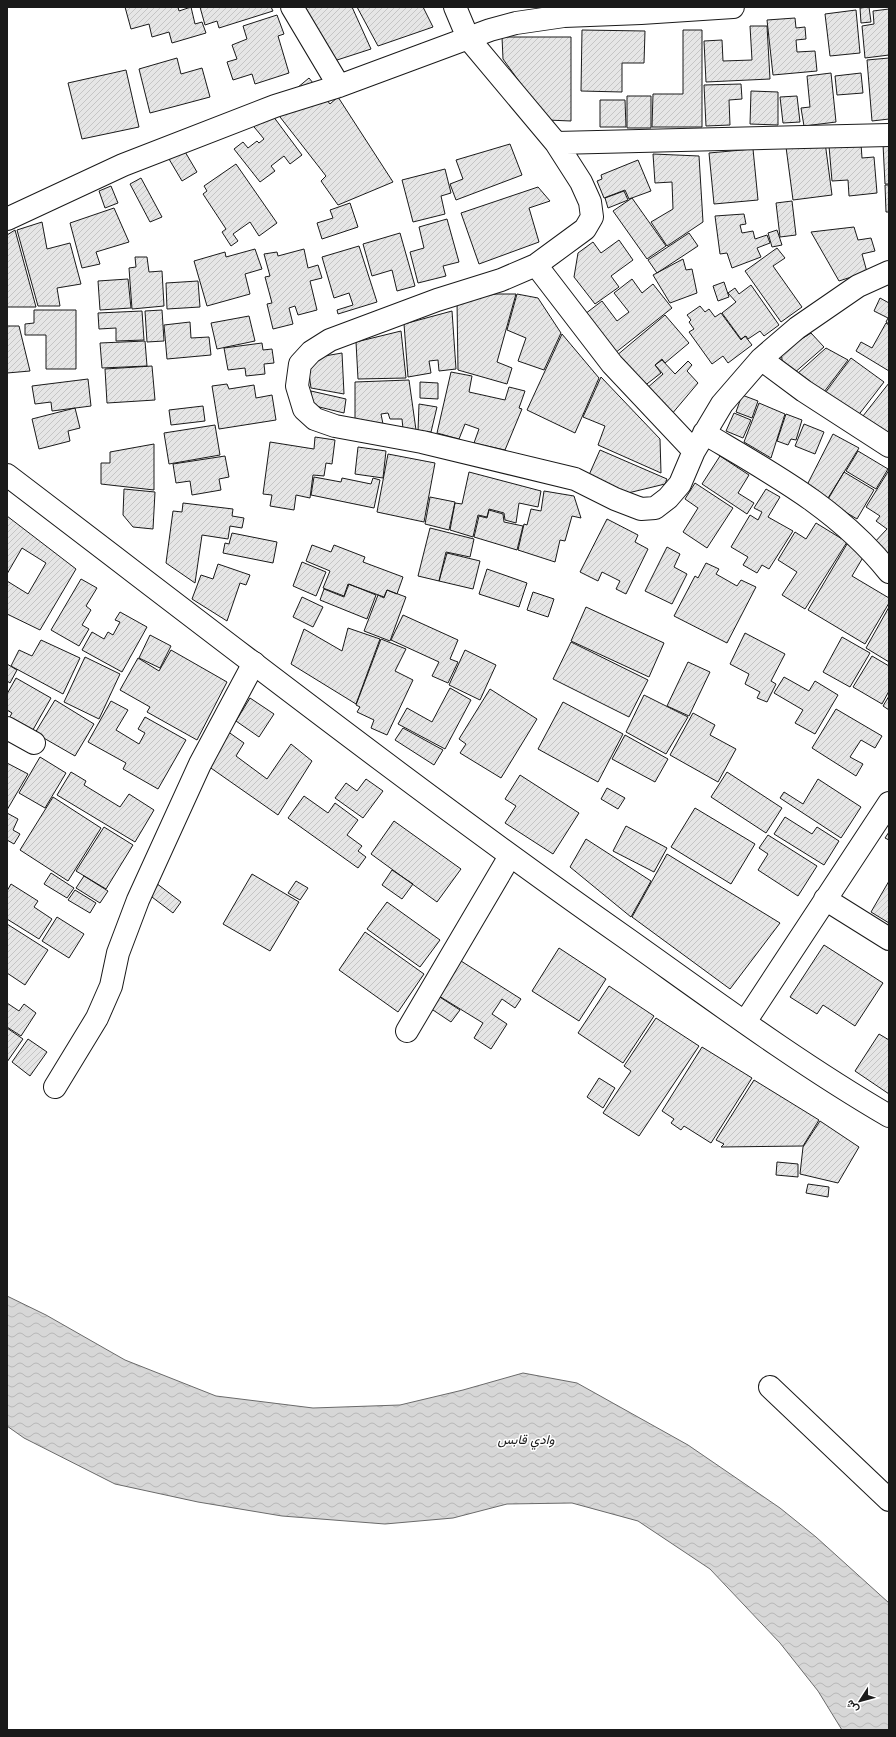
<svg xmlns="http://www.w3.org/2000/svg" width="896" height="1737" viewBox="0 0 896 1737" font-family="'PT Sans',Vazirmatn,sans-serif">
	<defs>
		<pattern id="water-waves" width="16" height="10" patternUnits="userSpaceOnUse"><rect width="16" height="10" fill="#d7d7d7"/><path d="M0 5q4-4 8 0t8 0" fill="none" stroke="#b8b8b8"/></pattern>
		<pattern id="building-hatch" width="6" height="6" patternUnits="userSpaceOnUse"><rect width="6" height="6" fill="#e6e6e6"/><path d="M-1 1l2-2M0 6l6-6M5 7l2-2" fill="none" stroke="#c5c5c5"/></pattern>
	</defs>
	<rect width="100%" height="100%" fill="#fff"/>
	<path fill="url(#water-waves)" stroke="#6a6a6a" d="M7,1296L46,1315L125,1360L216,1396L313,1408L400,1405L463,1390L523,1373L577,1383L688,1445L780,1508L816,1537L889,1603V1730H842L818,1691L780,1643L710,1569L638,1521L572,1503L507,1504L453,1518L385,1524L282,1516L198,1502L115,1484L24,1438L7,1426Z"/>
	<path fill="url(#building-hatch)" stroke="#1a1a1a" d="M125,7H178L179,11L191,7L195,24L202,22L206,33L172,43L169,32L152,37L149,24L131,29Z
		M200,7H271L273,11L219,28L217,21L205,25Z
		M299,7H352L371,49L334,61Z
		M357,7H423L433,27L378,46Z
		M869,7L871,22L861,23L860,8Z
		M889,9V55L865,58L862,26L874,24L873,11Z
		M856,10L860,53L830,56L825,14Z
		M277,15L284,34L278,36L289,73L255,84L252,74L233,80L227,62L237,59L232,45L247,39L243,26Z
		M795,18L796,28L805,27L806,39L796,40L797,52L815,51L817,71L773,75L767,20Z
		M750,26H767L770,79L706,82L704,41L722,40L723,61L752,60Z
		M582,30L645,31L644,63H622V92L581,91Z
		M683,30H702V127H652L653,94H683Z
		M502,37H571V121L547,120L503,59Z
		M177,58L181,74L202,68L210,97L150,113L139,69Z
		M889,58V119L872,121L867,60Z
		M126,70L139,127L82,139L68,83Z
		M831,73L836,122L804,126L801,108L810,107L807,76Z
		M861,73L863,93L837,95L835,76Z
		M309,78L330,104L338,97L393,182L338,205L321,181L326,176L273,108Z
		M741,84L742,99L729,100L730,125L706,126L704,85Z
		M751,91L778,92V125L750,124Z
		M627,96H651V128H627Z
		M797,96L800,122L783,123L780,97Z
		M600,100H625L626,127H600Z
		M258,116L263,123L273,116L302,155L290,164L284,156L271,166L275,171L260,182L234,149L243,142L248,148L257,141L259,143L264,139L250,122Z
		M825,142L832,195L793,200L786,147Z
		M510,144L522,175L456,200L450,184L463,179L456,160Z
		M861,144L862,158L874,157L877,193L849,196L848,180L832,181L829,146Z
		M883,144H889V184H885Z
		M181,145L197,172L182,181L166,154Z
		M753,149L758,200L714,204L709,153Z
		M653,154L699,156L703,222L667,246L651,222L673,209L672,182L655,183Z
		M638,160L651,191L629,199L625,190L604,198L597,181L602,179L601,175Z
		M236,164L277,223L259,236L250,222L233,234L238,241L231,246L222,232L226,229L203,194L207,191L204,186Z
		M445,169L451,193L441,196L445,214L413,222L402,180Z
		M141,178L162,217L150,222L130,184Z
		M885,185H889V212H886Z
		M111,186L118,203L105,208L99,191Z
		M538,187L550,201L529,208L539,242L479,264L461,213Z
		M624,191L628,200L608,208L605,198Z
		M632,198L666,246L647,259L613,211Z
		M792,201L796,235L780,237L776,203Z
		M350,203L358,227L322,239L317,223L333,218L330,210Z
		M114,208L129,242L96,252L100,264L82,268L70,223Z
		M744,214L746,224L740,225L742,233L753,231L755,239L767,235L770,243L757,248L761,257L732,268L727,253L720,254L715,216Z
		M447,219L459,262L443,266L446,276L418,283L410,252L424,248L419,227Z
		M42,222L47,249L70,243L81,284L57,288L60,306H38L17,230Z
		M854,227L858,240L871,238L875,251L862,254L867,272L839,281L811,232Z
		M15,230L36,307H7V235Z
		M777,230L782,245L772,247L768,233Z
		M400,233L415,286L397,291L392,270L372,276L363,244Z
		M689,233L698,246L657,273L648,260Z
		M619,240L633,260L611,276L619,287L595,304L574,277L578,253L593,242L601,253Z
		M359,246L377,302L338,314L337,310L353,305L349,293L334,298L322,257Z
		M777,248L785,258L773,266L802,307L781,322L745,271Z
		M255,249L262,269L245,274L250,294L207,306L194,261L225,252L226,257Z
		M304,249L308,268L318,265L322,278L310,281L317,310L298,315L295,306L289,308L293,324L273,329L267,304L272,303L265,277L270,276L264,254L277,252L278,256Z
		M135,257H147L149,272L162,271L164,306L132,309L129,268L136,267Z
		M683,259L686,270L692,269L697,293L670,303L653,275Z
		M128,279L131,308L100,310L98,281Z
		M632,279L642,293L653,284L672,308L615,353L585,314L602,301L617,321L629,312L614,293Z
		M198,281L200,307L167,309L166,283Z
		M724,282L729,297L718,301L713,286Z
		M751,285L779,325L764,336L760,331L748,339L746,336L741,339L722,313L736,302L728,293L735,288L739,294Z
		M496,294H516L497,362L512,368L507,384L458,370L457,301Z
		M517,294L538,298L561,333L544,370L518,361L526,338L507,330Z
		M880,298L889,303V324L886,322L888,318L874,311Z
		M700,306L705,312L709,309L715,317L721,313L741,340L745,336L752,345L728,363L723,356L712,364L689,332L694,329L689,322L691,320L687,315Z
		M34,310H76V369H46V335H25V324L34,323Z
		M162,310L164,341L147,342L145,311Z
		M142,311L144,340L116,341V328L99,329L98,313Z
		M452,311L456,369L439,371L438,360L429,361L431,373L408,377L404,324Z
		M665,315L689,343L665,363L662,359L655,365L661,373L643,387L616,356Z
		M249,316L255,341L217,349L211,323Z
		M190,322L191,338L209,337L211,355L167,359L164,325Z
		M886,323L889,325V371L856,351L861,342L872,348Z
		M7,326H19L30,371L7,373Z
		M401,331L406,378L358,379L356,342Z
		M811,333L824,347L793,374L783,367L781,352Z
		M562,334L599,378L575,433L527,410Z
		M145,341L147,366L102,368L100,343Z
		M262,343L263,350L272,349L274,363L264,364L265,374L246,376L245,368L228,370L224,348Z
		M826,348L848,360L824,392L797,374Z
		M342,353L344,394L311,388L307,359Z
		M851,358L884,382L857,417L825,393Z
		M662,360L675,374L688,361L692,365L687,371L698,383L671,415L646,389L663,374L655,365Z
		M152,366L155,400L107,403L105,369Z
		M451,372L472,376L469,392L505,400L509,387L525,391L519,408L522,409L505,450L474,443L479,429L465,424L459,439L437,433Z
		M601,377L660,439L661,473L598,445L605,426L583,417Z
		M88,379L91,406L52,411L51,402L35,404L32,386Z
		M409,380L416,430L403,429L402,419H390L388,413L381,414L383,424L355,421V382Z
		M420,382L438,383V399L420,398Z
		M889,383V436L863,416Z
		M227,384L229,389L254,385L256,398L272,395L276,420L219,429L212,386Z
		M311,391L346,399L344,413L311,405Z
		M742,395L758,401L752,418L736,412Z
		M759,403L785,414L771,458L744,442Z
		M419,404L437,407L431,432L418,431Z
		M203,406L205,421L171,425L169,410Z
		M75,408L80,428L68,431L70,441L39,449L32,419Z
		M734,413L751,420L743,438L726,431Z
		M786,414L802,420L796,440L791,439L788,445L777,441Z
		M804,424L824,432L815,454L795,446Z
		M215,425L220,455L169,464L164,433Z
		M833,434L859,448L828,498L806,487Z
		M315,437L335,440L332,464L326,463L324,476L313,475L310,498L296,495L294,510L270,506L272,495L263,494L270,442L314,449Z
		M154,444V490L101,484V463H110V452Z
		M358,447L386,451L383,478L355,474Z
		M600,450L667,479L665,484L628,493L589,475Z
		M858,451L888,469L876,489L846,471Z
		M388,454L435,463L424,522L377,512Z
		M225,456L229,477L219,479L221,490L192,495L190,481L176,483L173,464Z
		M720,456L749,475L738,493L754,503L747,514L702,484Z
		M889,470V552L883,559L872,545L887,529L876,521L880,516L866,507Z
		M469,472L541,491L538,507L519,503L516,523L505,520L504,513L489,509L487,517L478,515L473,537L450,530L455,503L462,504Z
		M844,472L874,490L857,519L827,501Z
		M314,477L341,482L342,478L371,484L373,478L380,480L374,508L311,495Z
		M695,483L733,508L707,548L683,532L698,508L685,499Z
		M124,489L155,492L153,529L133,527L123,515Z
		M766,489L780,497L768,517L793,531L769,569L762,565L757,573L743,565L748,557L731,547L750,515L758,520L762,512L754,508Z
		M544,491L574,496L581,518L572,516L565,541L560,540L555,562L518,550L524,524L527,525L531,509L541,511Z
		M430,497L455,502L449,530L425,524Z
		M183,503L233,509L232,516L244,518L242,528L230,526L228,539L202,535L195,583L166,563L173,511L182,512Z
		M489,510L503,514L504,522L523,526L517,550L474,537L479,516L487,518Z
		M7,516L76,569L40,630L7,614V581L28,594L46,563L22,548L7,574Z
		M607,519L638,535L635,542L648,549L626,594L616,589L620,581L602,572L598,581L580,572Z
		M816,523L847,542L805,609L782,595L797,572L778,560L795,532L806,539Z
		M430,528L474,539L470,557L446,552L439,581L418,576Z
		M232,533L277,542L273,563L223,553L225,543L229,544Z
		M847,544L865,554L852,576L889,598V603L865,644L808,610Z
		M312,545L331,552L334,545L365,557L363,562L403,577L397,594L387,590L384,597L348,584L344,596L323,588L330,571L306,561Z
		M667,547L680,554L674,567L687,574L672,604L645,591Z
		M447,553L480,561L473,589L439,581Z
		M302,562L326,572L316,596L293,586Z
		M706,563L719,569L716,574L737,586L741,580L756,587L727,643L674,616L695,576L698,578Z
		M218,564L250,575L246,585L240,583L227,621L192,599L201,575L213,579Z
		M487,569L527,583L519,607L479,594Z
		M81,579L97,588L86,606L91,610L82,625L89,629L79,646L51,630Z
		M349,584L376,595L367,619L320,600L324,589L344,597Z
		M387,590L406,597L390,641L364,631L378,595L384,598Z
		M533,592L554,599L548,617L527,610Z
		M302,597L323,607L313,627L293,617Z
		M586,607L664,643L649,677L571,641Z
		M889,607V662L866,648Z
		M120,612L147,627L122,672L82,650L92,632L104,639L108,632L113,635L120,622L115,620Z
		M403,615L458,640L450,659L458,662L448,683L432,676L439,662L391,640Z
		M348,628L380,639L356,704L291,664L304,629L342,651Z
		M745,633L785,654L771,681L776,684L767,702L757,698L760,692L745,684L749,674L730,664Z
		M150,635L171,646L160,668L139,658Z
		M842,637L870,653L850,687L823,672Z
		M381,639L406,649L395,671L413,680L387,735L371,728L374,720L357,712L360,707L356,705Z
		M41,640L80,658L63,694L11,666L19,650L32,656Z
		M571,642L648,680L629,717L553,679Z
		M171,650L227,682L197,740L147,712L150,707L120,690L138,658L159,671Z
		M465,650L496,665L480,700L449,685Z
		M872,656L889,666V691L882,704L853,687Z
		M85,657L120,674L99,719L64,702Z
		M688,662L710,672L689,716L667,706Z
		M7,664L17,670L10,683L7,681Z
		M784,677L809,691L815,681L838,695L815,734L795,723L803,710L774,693Z
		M16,678L51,698L30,735L7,722L12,713L7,710V694Z
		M450,688L471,700L445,749L398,724L407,708L432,722Z
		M490,689L537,719L501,778L460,753L466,744L459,739Z
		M644,695L688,717L666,754L626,732Z
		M889,696V710L883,706Z
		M250,698L274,714L259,737L236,721Z
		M55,700L94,724L75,756L35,733Z
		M111,701L128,710L116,730L139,744L145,733L138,729L145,717L186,740L158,789L123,769L126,763L88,742Z
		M563,702L623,734L598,782L538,749Z
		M836,709L882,736L875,748L861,740L850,757L863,764L856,776L812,748Z
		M693,713L715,725L710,735L736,749L718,782L670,755Z
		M403,728L443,750L434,765L395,740Z
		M227,731L244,743L236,756L267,779L291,744L312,761L278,815L208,766Z
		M625,735L668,759L655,782L612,759Z
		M40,757L66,773L45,808L19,793Z
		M7,763L28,774L7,810Z
		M71,772L86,781L84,785L120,807L129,794L154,810L135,842L57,795Z
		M727,772L782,808L766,833L711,797Z
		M520,775L579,813L553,854L505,823L516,806L505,799Z
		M366,779L383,791L363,818L335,798L346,783L357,791Z
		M818,779L861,807L841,838L780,798L784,792L803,804Z
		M607,788L625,798L618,809L601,799Z
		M304,796L328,813L335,803L358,820L347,835L362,846L358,851L366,857L358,868L288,818Z
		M53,797L101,828L68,881L20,850Z
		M695,808L755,844L731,884L671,847Z
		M7,813L18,819L13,830L20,834L14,844L7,840Z
		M785,817L812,834L817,827L839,841L824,865L774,834Z
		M394,821L461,869L437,902L371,854Z
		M626,826L667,848L654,872L613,851Z
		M104,827L133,845L106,889L76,871Z
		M889,832V840L885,838Z
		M768,835L817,866L798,896L758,870L768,854L759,848Z
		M586,839L651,881L631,917L570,867Z
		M667,854L780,923L730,989L632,917Z
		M392,870L413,884L402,899L382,885Z
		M51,873L74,888L67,898L44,884Z
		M252,874L299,902L270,951L223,924Z
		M84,876L108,891L100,903L76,888Z
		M296,881L308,888L300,900L288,893Z
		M889,881V923L871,912Z
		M156,883L181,902L173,913L148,894Z
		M11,884L38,901L34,907L52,919L39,939L7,919V891Z
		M75,890L96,903L90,913L68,900Z
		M387,902L440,940L420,967L367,929Z
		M57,917L84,934L69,958L42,941Z
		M7,924L48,950L25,985L7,973Z
		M365,932L424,974L398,1012L339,970Z
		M824,945L883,983L855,1026L823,1005L817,1014L790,997Z
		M559,948L606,979L579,1021L532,991Z
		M461,961L521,999L515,1008L502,999L492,1014L507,1024L491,1049L474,1038L483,1023L439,996Z
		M609,986L654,1016L623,1063L578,1033Z
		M435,994L460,1010L451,1022L427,1006Z
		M7,1003L19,1011L24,1004L36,1013L21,1036L7,1027Z
		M656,1018L699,1046L639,1136L603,1113L631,1071L624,1066Z
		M7,1028L23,1039L7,1062Z
		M879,1034L889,1040V1094L855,1071Z
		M28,1039L47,1052L30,1076L12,1062Z
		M702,1047L752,1078L711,1143L684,1126L681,1130L671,1123L674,1119L662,1111Z
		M599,1078L615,1088L603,1108L587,1097Z
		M754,1080L819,1120L803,1146L721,1147L724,1144L716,1140Z
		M820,1121L859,1147L838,1183L800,1174L803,1147Z
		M777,1162L798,1164V1177L776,1175Z
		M808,1184L829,1187L828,1197L806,1193Z"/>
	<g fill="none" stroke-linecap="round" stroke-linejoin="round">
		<g stroke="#1a1a1a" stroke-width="24">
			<path id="minor" d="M292,7L339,86
				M455,7L468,38L556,143L581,182L590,202L592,217L585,229L536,265L501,280L437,300L330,340L311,352L300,364L297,386L304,409L315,419L335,426L422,442L575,479L615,499L641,509L655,508L668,498L680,484L694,451L722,404L761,359L797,328L858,286L889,272
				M556,143L889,135
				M7,219L123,165L275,106L339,86L490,30L516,23L564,16L641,13L733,7
				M536,265L612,364L694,451
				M761,359L804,391L889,446
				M704,433C773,474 839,509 889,572
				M7,728L34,743
				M825,899L889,939
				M745,1022L889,803
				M407,1031L510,856
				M55,1087L97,1018L111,986L118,953L138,900L200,764L254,663
				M770,1387L889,1500"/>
		</g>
		<g stroke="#1a1a1a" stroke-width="24">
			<path id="tertiary" d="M7,475C212,631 415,790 626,938C712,999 798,1063 889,1116"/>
		</g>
		<use href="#minor" stroke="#fff" stroke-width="22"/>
		<use href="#tertiary" stroke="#fff" stroke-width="22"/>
	</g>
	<g text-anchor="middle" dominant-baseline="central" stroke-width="3" stroke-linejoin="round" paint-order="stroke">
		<g font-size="13" font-style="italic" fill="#1a1a1a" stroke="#fff">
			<text x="526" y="1439">وادي قابس</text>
		</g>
	</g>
	<rect width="896" height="1737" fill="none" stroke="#1a1a1a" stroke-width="16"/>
	<g transform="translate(860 1701) rotate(234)" stroke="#ffffff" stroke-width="3" paint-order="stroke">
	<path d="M0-3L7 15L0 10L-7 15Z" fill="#1a1a1a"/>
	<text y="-6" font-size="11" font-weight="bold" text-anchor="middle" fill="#1a1a1a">ش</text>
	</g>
</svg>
